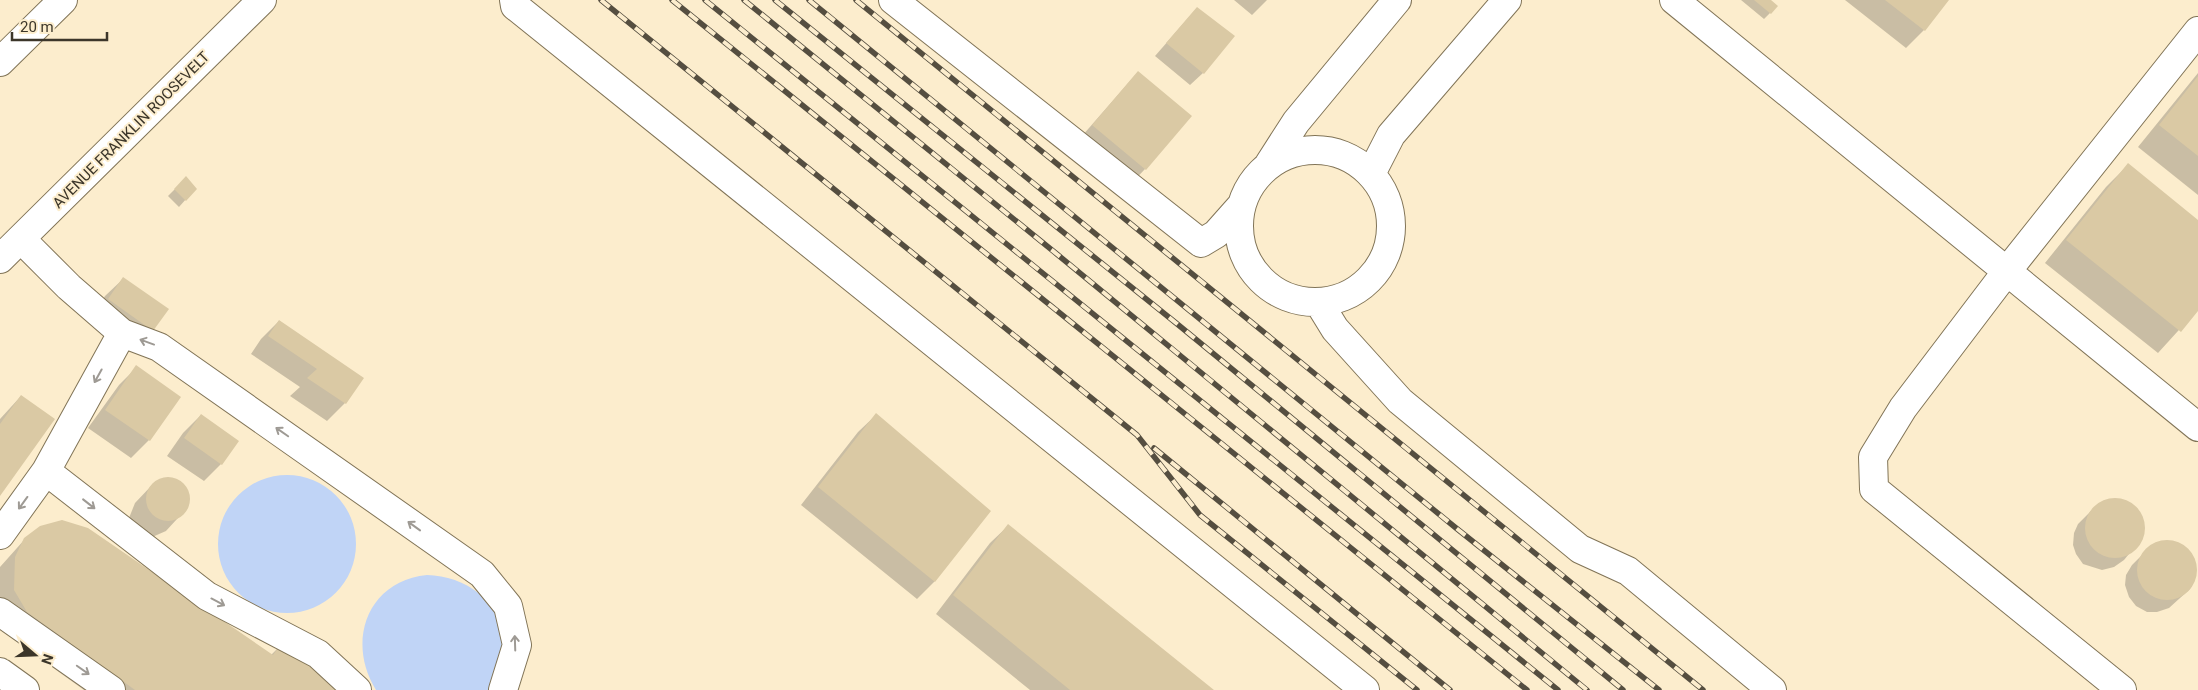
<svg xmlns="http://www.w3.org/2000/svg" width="2198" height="690" viewBox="0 0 2198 690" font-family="Roboto,sans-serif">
	<rect width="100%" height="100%" fill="#fcedcd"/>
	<path fill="#c0d4f6" d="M218 544a69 69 0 1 1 138 0a69 69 0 1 1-138 0Z
		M427,575C466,576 506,603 503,646C503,652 499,659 498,665C495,673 493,683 488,690H376C346,642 367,581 427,575Z"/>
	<path fill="#0003" d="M1234,0H1267L1252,15Z
		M1741,0H1769L1770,13L1764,19Z
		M1845,0H1948L1924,30L1906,48Z
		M1197,8L1203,73L1190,85L1155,56Z
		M1138,72L1145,169L1128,187L1075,144Z
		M2198,73V195L2138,147Z
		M2128,165L2198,222V309L2158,353L2045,263L2106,187Z
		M186,178L195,189L179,207L168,196Z
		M123,279L167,309L135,348L91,317L105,296Z
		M279,321L362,378L345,403L327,421L290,396L300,387L251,354L261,339Z
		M137,367L179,397L149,440L131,458L88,428L119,385Z
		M21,396L0,493V419Z
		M201,415L221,464L204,481L167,456L183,433Z
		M876,415L990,511L934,582L917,599L801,505L858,432Z
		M168,478L178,480L183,484L189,497L188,507L166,531L150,538L135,532L129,518L135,503L153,484L162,479Z
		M2112,499L2122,500L2134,506L2142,518V538L2124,560L2114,567L2102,570L2083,564L2076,554L2073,545L2074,533L2078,524L2091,511L2100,503Z
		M1008,526L1212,690H1030L936,614L990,543Z
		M25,539L271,655L280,646L335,690H84L6,634L0,625V567Z
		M2165,541L2183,546L2192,555L2196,566L2195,578L2190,589L2169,608L2157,612H2147L2136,606L2129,597L2125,585L2126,575L2132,565L2145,552L2153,545Z"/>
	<path fill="#dac9a4" d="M1754,0H1771L1778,6L1771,14Z
		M1885,0H1949L1925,31Z
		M1197,7L1235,36L1204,74L1166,43Z
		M1138,71L1192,116L1146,170L1092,125Z
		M2198,76V156L2159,125Z
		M2128,163L2198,220V311L2181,332L2066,240Z
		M186,176L197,189L186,201L174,189Z
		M123,277L169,309L153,331L108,299Z
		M279,320L364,378L346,404L307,378L317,369L268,336Z
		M136,365L181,397L150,441L105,410Z
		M21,395L55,419L0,496V424Z
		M876,413L991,511L935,582L818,487Z
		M201,414L239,441L222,465L184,438Z
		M146 499a22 22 0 1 1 44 0a22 22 0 1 1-44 0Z
		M2085 528a30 30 0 1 1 60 0a30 30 0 1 1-60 0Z
		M62,520L88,528L273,655L280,645L339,686L336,690H135L27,612L14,590L15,557L24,538L40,526Z
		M1008,524L1214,690H1070L953,595Z
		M2137 570a30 30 0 1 1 60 0a30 30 0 1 1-60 0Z"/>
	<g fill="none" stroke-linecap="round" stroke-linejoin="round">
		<g stroke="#817457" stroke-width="30">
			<path id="minor" d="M514,0L515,6L1365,690
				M893,0L1201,243L1216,234L1240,207
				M1674,0L2198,427
				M0,62L63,0
				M1239 226a76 76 0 1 1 152 0a76 76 0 1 1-152 0Z
				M1269,164L1296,122L1397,0
				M1371,174L1391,135L1507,0
				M21,239L69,287L122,333L159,347L482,574L508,606L517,645L503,690
				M1319,303L1335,329L1400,401L1580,549L1628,571L1772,690
				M122,333L46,471L207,596L318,654L357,690
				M0,535L46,471
				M0,612L111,690
				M0,672L25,690
				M2122,690L1874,489L1873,457L1903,408L2007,271L2198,31"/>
		</g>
		<g stroke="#817457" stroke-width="30">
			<path id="major" d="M0,259L262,0"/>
		</g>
		<use href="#minor" stroke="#fff" stroke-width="28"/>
		<use href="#major" stroke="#fff" stroke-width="28"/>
		<g stroke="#554e40" stroke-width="5.5">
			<path id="rail" d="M601,0L1137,435L1200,515L1417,690
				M672,0L1527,690
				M705,0L1558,690
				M744,0L1058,255L1587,690
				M775,0L1176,323L1623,690
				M809,0L1456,528L1659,690
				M856,0L1703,690
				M1154,448L1450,690"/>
		</g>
		<use href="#rail" stroke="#fcedcd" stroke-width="4" stroke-dasharray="11" stroke-linecap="butt"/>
	</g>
	<defs><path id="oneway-shaft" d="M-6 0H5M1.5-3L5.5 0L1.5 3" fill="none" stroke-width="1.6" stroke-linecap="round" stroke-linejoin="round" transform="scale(1.25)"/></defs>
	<g stroke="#9e9a94">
		<use href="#oneway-shaft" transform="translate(147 342) rotate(-160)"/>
		<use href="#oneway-shaft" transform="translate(98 376) rotate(119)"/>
		<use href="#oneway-shaft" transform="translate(282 432) rotate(-145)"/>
		<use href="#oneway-shaft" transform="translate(23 503) rotate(126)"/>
		<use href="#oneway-shaft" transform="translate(89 504) rotate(38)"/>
		<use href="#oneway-shaft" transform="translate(414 526) rotate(-144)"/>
		<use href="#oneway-shaft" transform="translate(218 602) rotate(28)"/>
		<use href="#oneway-shaft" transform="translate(515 643) rotate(-92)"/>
		<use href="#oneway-shaft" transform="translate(83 670) rotate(35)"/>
	</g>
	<g text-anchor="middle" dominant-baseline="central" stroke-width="4" stroke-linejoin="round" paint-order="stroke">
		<g font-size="15" fill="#3c362a" stroke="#fcedcd">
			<text transform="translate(131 130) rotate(-45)">AVENUE FRANKLIN ROOSEVELT</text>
		</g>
	</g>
	<g transform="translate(35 655) rotate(109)" stroke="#fcedcd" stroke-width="4" paint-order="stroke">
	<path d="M0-4L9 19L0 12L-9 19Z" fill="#3c362a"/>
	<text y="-8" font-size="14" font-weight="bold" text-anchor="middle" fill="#3c362a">N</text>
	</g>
	<path d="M12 32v8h95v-8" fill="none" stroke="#3c362a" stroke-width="2.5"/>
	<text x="20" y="32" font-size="15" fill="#3c362a" stroke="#fcedcd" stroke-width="4" paint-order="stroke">20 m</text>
</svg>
